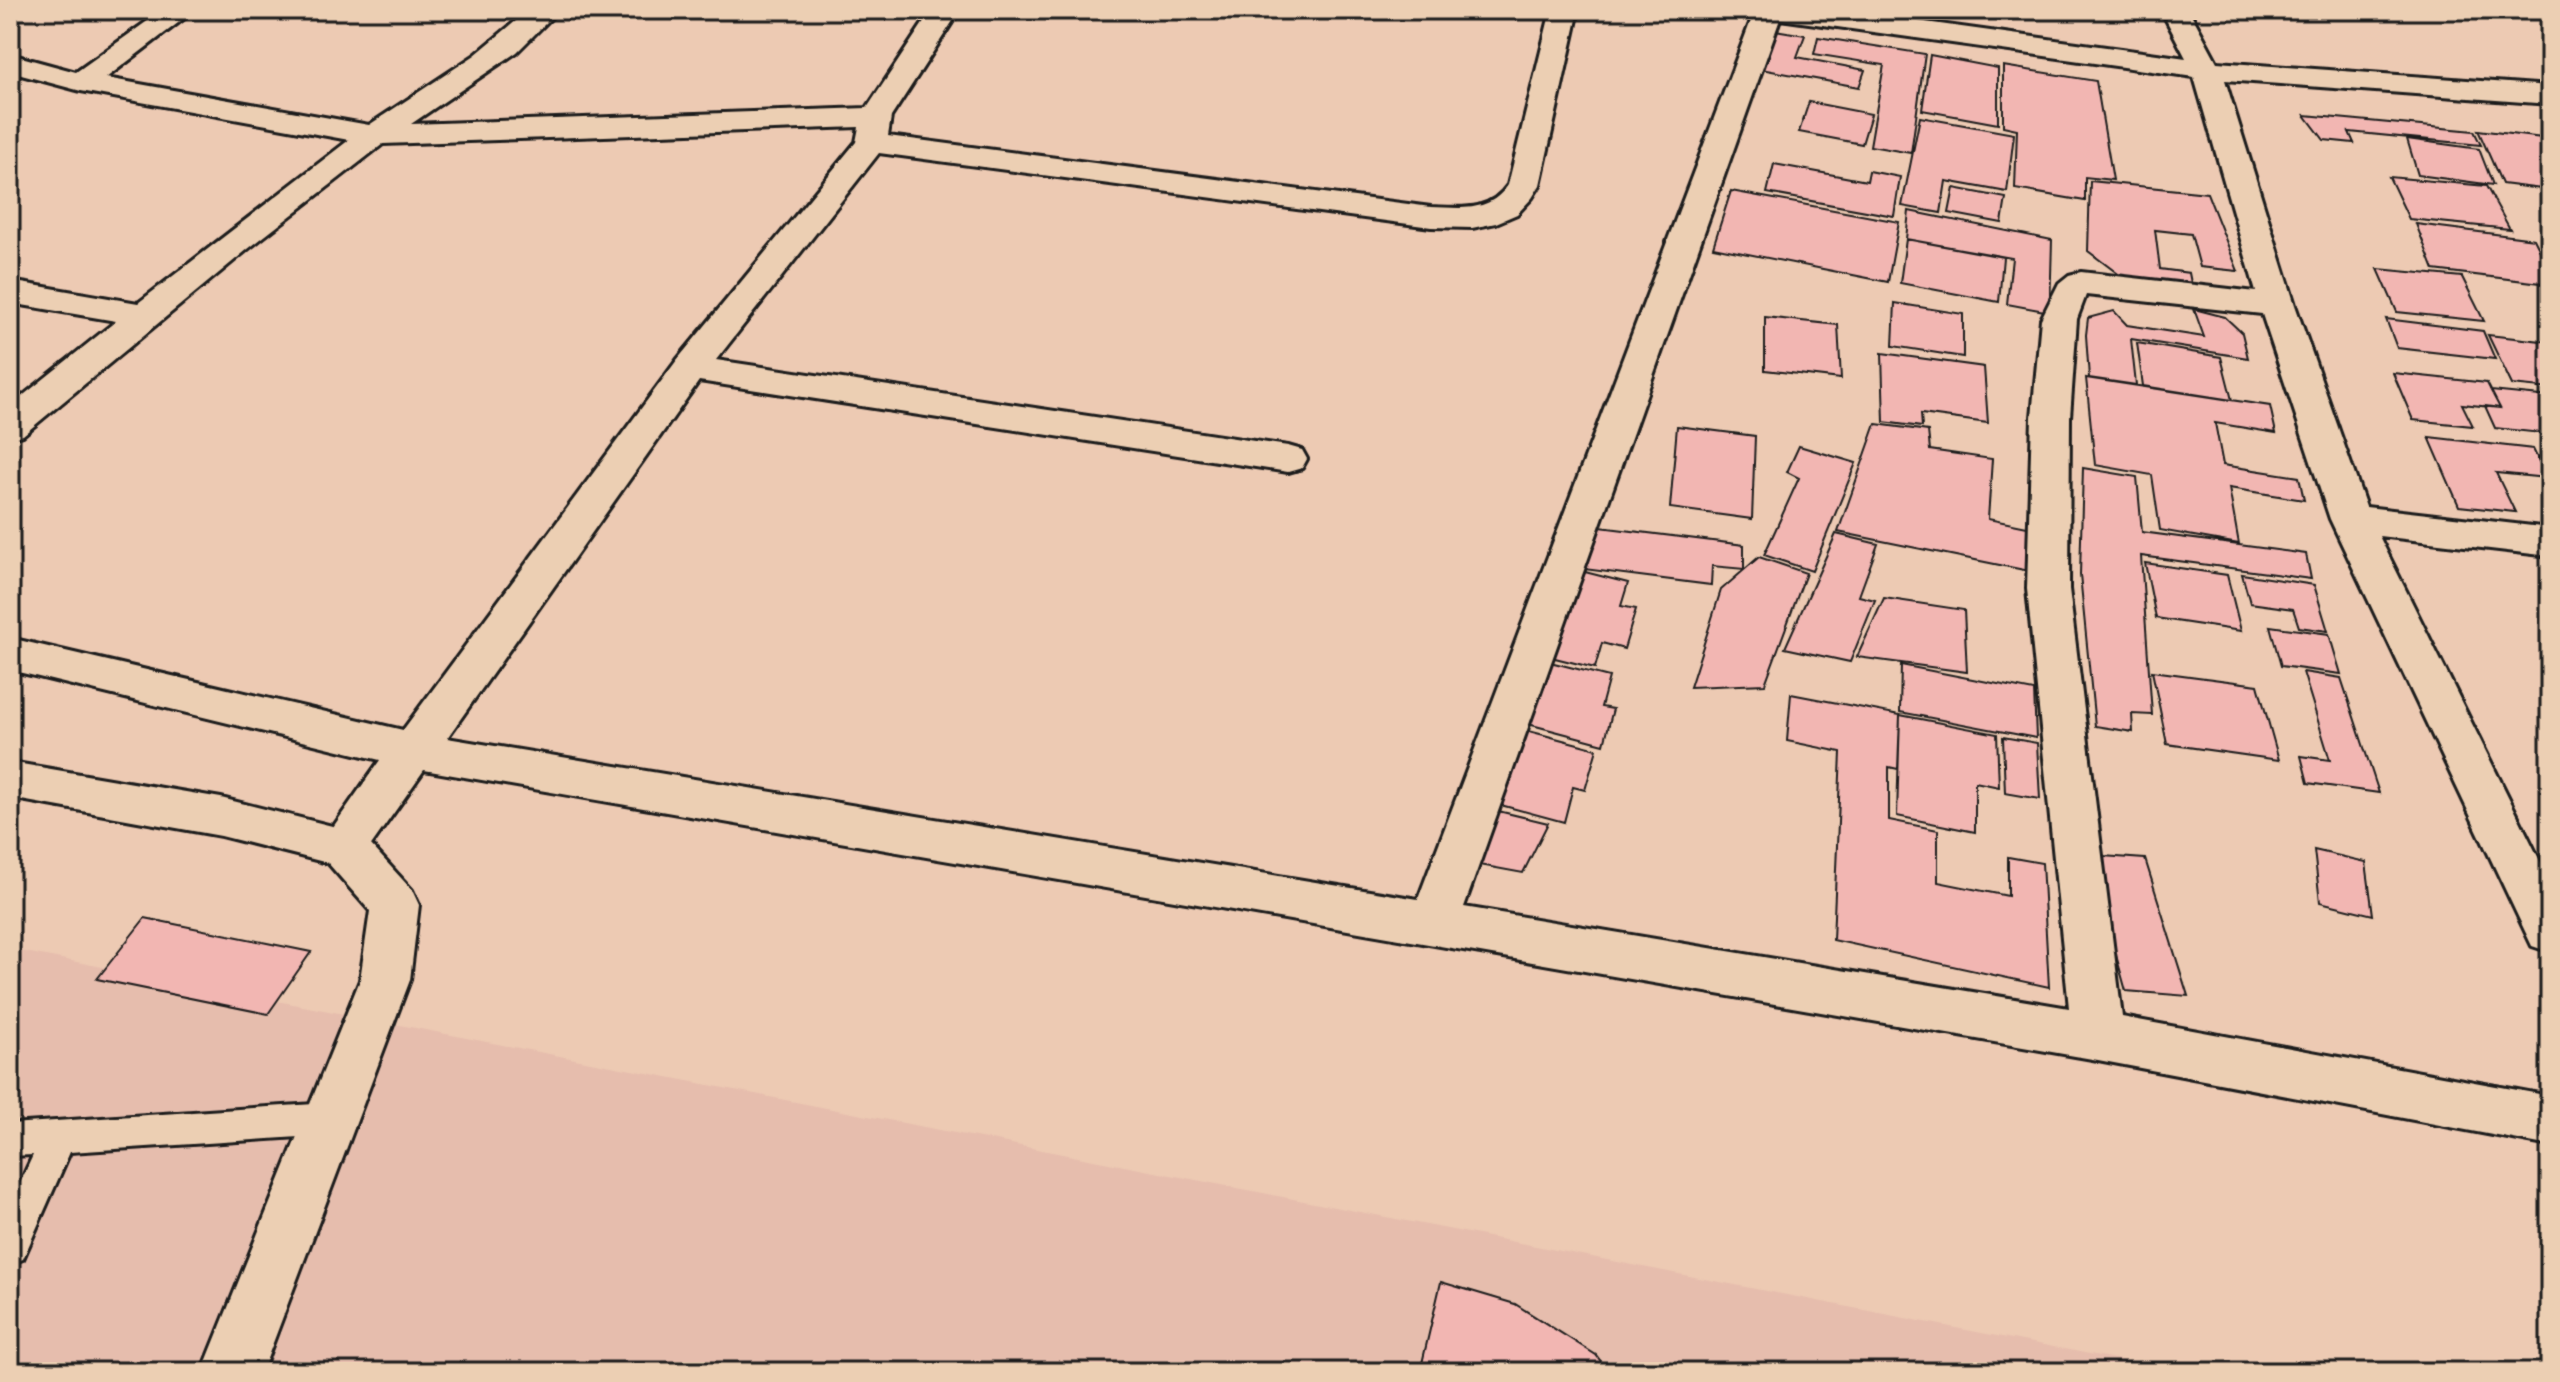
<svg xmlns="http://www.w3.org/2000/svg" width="2560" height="1382" viewBox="0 0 2560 1382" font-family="'Architects Daughter',sans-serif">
	<rect width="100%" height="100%" fill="#edcab3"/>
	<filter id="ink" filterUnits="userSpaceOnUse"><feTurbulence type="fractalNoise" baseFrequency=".0125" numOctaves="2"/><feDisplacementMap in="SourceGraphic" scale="16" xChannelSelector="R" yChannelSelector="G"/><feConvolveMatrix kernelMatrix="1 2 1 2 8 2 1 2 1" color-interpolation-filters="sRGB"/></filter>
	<g filter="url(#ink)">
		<path fill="#e6bdad" d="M10,949L2182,1372H10Z"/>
		<path fill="#f2b6b2" stroke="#1c1c1c" stroke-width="2" d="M1775,30L1805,35L1797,57L1865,70L1859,87L1761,69Z
			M1818,37L1925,54L1911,153L1870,146L1884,65L1814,54Z
			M1930,55L1998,68V124L1922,110Z
			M2003,66L2096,81L2113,180L2085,177V201L2015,189L2017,129L2003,126Z
			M1809,102L1871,114L1862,144L1799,132Z
			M2305,115L2474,131L2481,145L2349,132L2354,143L2324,140Z
			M1920,117L2014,134L2007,192L1946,181L1941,213L1902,206Z
			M2478,130L2550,139V190L2502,184Z
			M2407,139L2479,149L2493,185L2418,175Z
			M1774,164L1867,181L1869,171L1900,177L1894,216L1767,193Z
			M2389,177L2486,186L2510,229L2409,219Z
			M2090,181L2207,193L2238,271L2200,267L2191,234L2155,230L2160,269L2189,273L2192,288L2125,279L2088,251Z
			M1954,188L2006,198L2002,223L1949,213Z
			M1731,191L1899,222L1888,282L1713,247Z
			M1909,211L2052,240L2050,312L2007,304L2012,258L1906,239Z
			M2416,224L2534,239L2550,271V284L2434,270Z
			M1906,239L2003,257L1999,302L1900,283Z
			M2378,269L2462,277L2484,321L2397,312Z
			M1895,303L1963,314V357L1893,346Z
			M2194,309L2225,317L2242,333L2248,358L2131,339L2136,385L2089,378L2086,335L2088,318L2114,311L2127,325L2204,337Z
			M1765,317L1838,325L1841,379L1765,370Z
			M2386,319L2483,331L2495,359L2397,348Z
			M2488,335L2550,342V389L2512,385Z
			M2137,343L2221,357L2232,400L2143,386Z
			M1882,353L1984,367L1988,423L1921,414L1922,427L1884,422Z
			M2393,373L2487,383L2500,408L2462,404L2473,426L2413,420Z
			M2086,378L2270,406L2276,433L2215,423L2223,465L2299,477L2304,500L2229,488L2239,544L2160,530L2152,475L2095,465Z
			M2491,391L2550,397V434L2495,428L2485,406L2500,408Z
			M1876,424L1928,431L1930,450L1992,459L1988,519L2037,529L2034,572L1838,532Z
			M1677,426L1755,436L1752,519L1670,508Z
			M2429,437L2533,449L2547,478L2496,473L2515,512L2459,506Z
			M1799,446L1856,463L1812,571L1764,555L1799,478L1787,472Z
			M2539,457L2550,458V484Z
			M2083,468L2137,477L2142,532L2306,554L2311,579L2141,556L2152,715L2132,714L2133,732L2095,726L2080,575Z
			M1600,527L1744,545V569L1712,566L1711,585L1584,569Z
			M1836,534L1878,544L1859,596L1875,600L1850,662L1785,648Z
			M1759,557L1806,573L1765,684L1690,687L1721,590Z
			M2145,563L2227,575L2241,631L2156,618Z
			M1581,571L1628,583L1621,606L1636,609L1624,649L1602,643L1595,668L1551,657Z
			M2242,574L2314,585L2328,631L2299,627L2293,609L2250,603Z
			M1884,598L1964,610L1967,672L1857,657Z
			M2270,626L2329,634L2341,674L2281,666Z
			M1550,662L1609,677L1601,707L1613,709L1604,744L1528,724Z
			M1901,665L2034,691L2036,738L1900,712Z
			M2152,671L2258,685L2279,760L2167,744Z
			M2303,672L2341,678L2379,793L2308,783L2301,756L2330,760Z
			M1791,694L1900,715L1898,769L1889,767V820L1938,830V882L2008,896V857L2042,863L2049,987L1833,940L1841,752L1787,741Z
			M1900,715L1997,734L1999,787L1975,782V832L1897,816Z
			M1525,730L1597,749L1585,790L1573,787L1564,822L1497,804Z
			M2003,737L2037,743L2040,799L2005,793Z
			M1494,810L1548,823L1523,873L1469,863Z
			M2314,850L2366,862L2373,915L2320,902Z
			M2088,855L2145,859L2188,996L2126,991Z
			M145,918L311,952L268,1014L97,979Z
			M1441,1282L1515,1304L1596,1355L1609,1372H1420Z"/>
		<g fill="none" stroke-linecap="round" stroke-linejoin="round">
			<g stroke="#1c1c1c" stroke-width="6">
				<path id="lane" d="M330,1103L342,1108L347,1119L342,1130L330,1135L70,1152L23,1259L10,1264V1205L33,1155L10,1156V1124Z"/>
			</g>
			<g stroke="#1c1c1c" stroke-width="6">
				<path id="street" d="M163,10H195L106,78L369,125L475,55L529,10H559L517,52L411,124L867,108L932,10H960L891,117L888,136L1431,207C1461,208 1489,213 1508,185L1551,10H1579L1540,185L1532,198L1517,214L1496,223L1472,228L1431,227L879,153L716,360L1288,446L1302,450L1307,459L1302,468L1288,472L699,381L447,738L1418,899L1755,10H1838L2186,58L2161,10H2189L2217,62L2550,86V104L2225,80L2295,305L2366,507L2550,528V556L2379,536L2550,881V952L2532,946L2330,519L2262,314L2086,295L2077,319L2070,417L2069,589L2122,1017L2550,1096V1146L2098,1060L424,770L360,861L343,867L326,861L319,847L380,760L10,670V638L403,730L677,360L856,142L859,127L383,144L248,249L23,435L10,438V406L116,321L10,303V281L138,303L349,140L81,91L10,72V54L76,72ZM1780,19L2194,77L2256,292L2081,272L2069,275L2059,283L2041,319L2032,417L2027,589L2069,1008L1464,907Z"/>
			</g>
			<g stroke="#1c1c1c" stroke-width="6">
				<path id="secondary" d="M10,762L221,798L360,833L412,890L419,905L410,980L262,1372H202L360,980L370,911L328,863L221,836L10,798Z"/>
			</g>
			<use href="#lane" fill="#eccfb3" fill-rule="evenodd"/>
			<use href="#street" fill="#eccfb3" fill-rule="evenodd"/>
			<use href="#secondary" fill="#eccfb3" fill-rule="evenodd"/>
		</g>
	</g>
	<rect width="2560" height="1382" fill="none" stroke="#eccfb3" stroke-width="40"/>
	<rect x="20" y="20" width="2520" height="1342" fill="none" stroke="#1c1c1c" stroke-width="3" filter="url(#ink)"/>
</svg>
